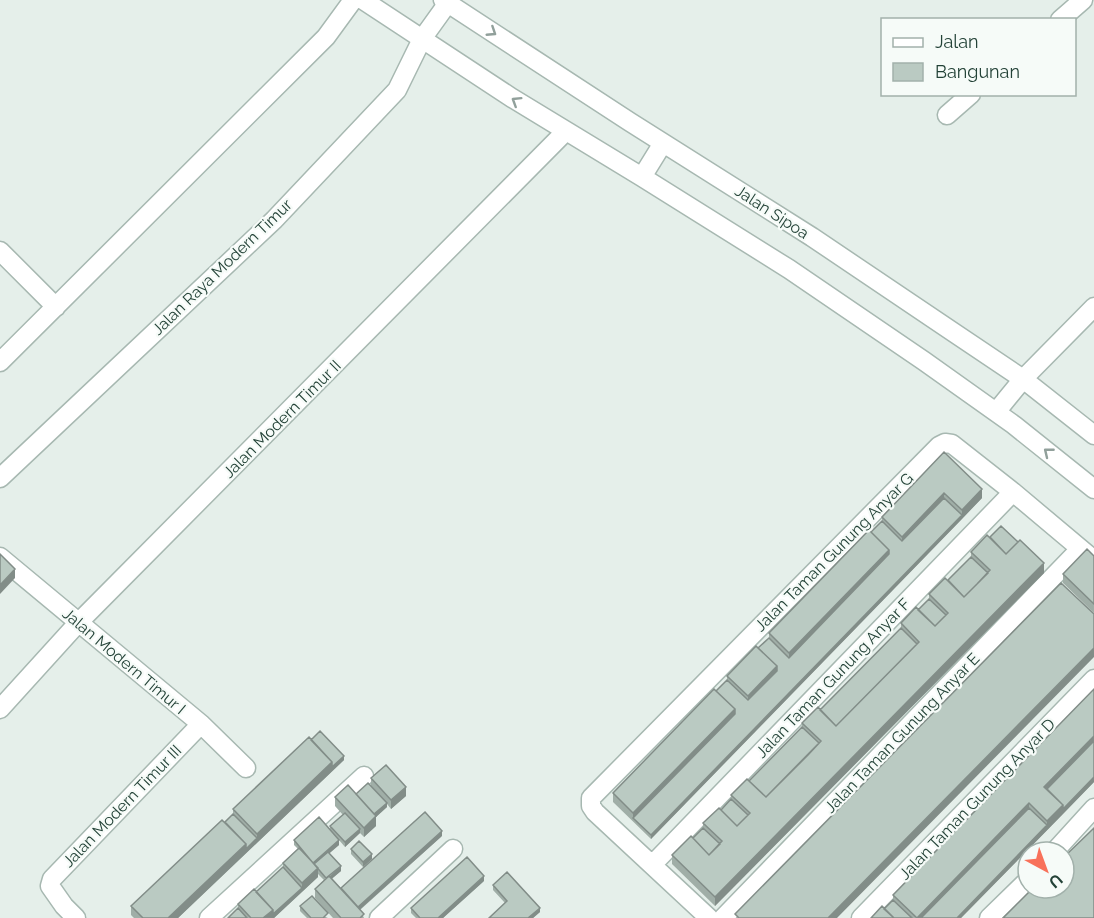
<svg xmlns="http://www.w3.org/2000/svg" width="1094" height="918" viewBox="0 0 1094 918" font-family="Raleway,sans-serif">
	<rect width="100%" height="100%" fill="#e5efea"/>
	<g fill="none" stroke-linecap="round" stroke-linejoin="round">
		<g stroke="#a7b8b1" stroke-width="21">
			<path id="street" d="M363,0L512,98L642,177L789,269L924,361L1014,425L1094,489
				M443,0L630,122L812,237L953,332L1023,379L1094,435
				M1060,20L1083,0
				M947,115L971,94
				M642,177L663,143
				M0,251L56,307
				M0,362L326,37L353,0
				M996,412L1023,379L1094,307
				M0,478L274,220L397,90L422,39L450,0
				M0,557L201,724L246,768
				M0,709L78,623L566,131
				M1054,852L1094,808
				M653,864L1013,492
				M76,918L64,906L50,886L52,879L201,724
				M209,918L364,776
				M379,918L453,849
				M709,918L595,812L591,806V798L939,446L945,443L952,444L1013,492L1094,560
				M723,918L1080,549
				M861,918L1094,679
				M989,918L1028,880"/>
		</g>
		<use href="#street" stroke="#fff" stroke-width="18"/>
	</g>
	<path fill="#a0aea7" d="M944,452L982,498L651,839L613,802V793L727,680V676L758,648L769,638V633L882,521V517Z
		M990,537L1044,573L715,906L672,864V855L693,838L703,828V823L721,810L731,799V795L749,781L802,727V723L820,710L901,628V623L918,610L929,599V594L948,580L971,557V552Z
		M1094,556V613L1063,583V574Z
		M1094,689V782L961,918H871L884,909L893,900V895Z
		M311,740L344,760L178,918H134L131,915V906L233,814V809Z
		M371,778L406,796L391,809L387,804V807L376,817V826L364,837L360,833L345,847L339,840V845L329,853L341,871L332,878L341,888L442,836L360,910L364,918H333L315,898V889L324,880L318,874V877L274,918H228L238,908V904L256,892L283,867V863L298,849L294,845V840L330,830V826L343,815L335,806V797L356,794L371,787Z
		M351,849L372,859L363,867L351,854Z
		M484,881L443,918H416L411,913V908Z
		M493,885L540,912L533,918H489L505,903L493,890Z
		M300,906L328,918H307L300,911Z"/>
	<path fill="#828d88" d="M982,489V498L962,519V510Z
		M944,493V502L902,546V537Z
		M962,515V519L651,839V835Z
		M889,550V559L789,662V653Z
		M1044,563V573L715,906V897Z
		M15,569V578L0,594V585Z
		M1094,648V657L837,918H828Z
		M777,666V675L748,705V696Z
		M735,709V718L633,818V813Z
		M1094,736V745L1047,794L1044,787Z
		M344,756V760L178,918H168L246,844L257,838V834L332,762Z
		M1094,777V782L1063,814V809Z
		M406,787V796L391,809V800Z
		M387,803V807L376,817V826L364,837V828L374,814Z
		M1029,803V812L925,918H917Z
		M1063,805V814L961,918H957L1047,825V821Z
		M360,829V833L345,847V842Z
		M442,831V836L356,913V909Z
		M339,840V845L315,866L313,863Z
		M372,854V859L363,867V862Z
		M341,866V871L327,883V879Z
		M318,868V877L274,918H263L273,910L302,888V883Z
		M484,876V881L443,918H438Z
		M540,908V912L533,918H528Z"/>
	<path fill="#bacac2" stroke="#828d88" stroke-width="1.5" d="M944,452L982,489L962,510L944,493L902,537L882,517Z
		M944,498L962,515L651,835L633,818L735,714V709L716,691L727,680L748,700L777,671V666L758,648L769,638L789,658L889,554V550L871,532L882,521L902,541Z
		M1001,526L1018,542L1006,554L990,537Z
		M869,530L889,550L789,653L769,633Z
		M987,535L1006,554L1020,540L1044,563L715,897L672,855L691,836L709,855L722,841L703,823L719,808L737,826L750,813L731,795L747,779L766,797L808,755L821,741L802,723L818,707L836,726L919,642L901,623L916,607L935,626L948,613L929,594L945,578L964,597L977,584L990,570L971,552Z
		M1087,549L1094,556V604L1063,574Z
		M0,554L15,569L0,585Z
		M971,557L988,573L964,597L948,580Z
		M1061,583L1094,614V648L828,918H739L735,914Z
		M929,599L946,615L935,626L918,610Z
		M901,628L917,644L836,726L820,710Z
		M756,646L777,666L748,696L727,676Z
		M714,689L735,709L633,813L613,793Z
		M1094,689V736L1044,787L1063,805L1047,821L1029,803L917,918L893,895Z
		M802,727L819,743L766,797L749,781Z
		M320,731L344,756L332,767V762L311,740Z
		M309,737L332,762L257,834L233,809Z
		M1094,741V777L1063,809V805L1047,789Z
		M386,765L406,787L391,800L371,778Z
		M368,783L387,803L374,814L356,794Z
		M348,785L376,816L364,828L335,797Z
		M731,799L748,815L737,826L721,810Z
		M1029,808L1047,825L957,918H921Z
		M425,812L442,831L358,907L341,888Z
		M345,813L360,829L345,842L330,826Z
		M233,814L257,838L246,849V844L225,822Z
		M319,817L339,840L313,863L294,840Z
		M222,820L246,844L168,918H143L131,906Z
		M703,828L720,844L709,855L693,838Z
		M1094,828V918H1003L1033,888H1064V857Z
		M359,841L372,854L363,862L351,849Z
		M299,848L318,868L302,883L283,863Z
		M328,852L341,866L326,878L314,864Z
		M467,857L484,876L438,918H420L411,908Z
		M283,867L302,888L273,914V910L256,892Z
		M507,872L540,908L528,918H489L507,901L493,885Z
		M329,876L364,914L360,918H341L315,889Z
		M254,889L273,910L263,918H251L238,904Z
		M312,896L328,913L323,918H311L300,906Z
		M893,900L912,918H894L884,909Z
		M882,906L894,918H871Z
		M238,908L247,918H228Z"/>
	<defs><path id="oneway-chevron" d="M-2-3.5L2.5 0L-2 3.5" fill="none" stroke-width="1.6" stroke-linecap="round" stroke-linejoin="round" transform="scale(1.5)"/></defs>
	<g stroke="#91a09b">
		<use href="#oneway-chevron" transform="translate(492 32) rotate(33)"/>
		<use href="#oneway-chevron" transform="translate(516 101) rotate(-148)"/>
		<use href="#oneway-chevron" transform="translate(1048 452) rotate(-141)"/>
	</g>
	<g text-anchor="middle" dominant-baseline="central" stroke-width="4.5" stroke-linejoin="round" paint-order="stroke">
		<g font-size="16" fill="#234237" stroke="#f6fbf8">
			<text transform="translate(772 212) rotate(33)">Jalan Sipoa</text>
			<text transform="translate(222 267) rotate(-44)">Jalan Raya Modern Timur</text>
			<text transform="translate(282 419) rotate(-45)">Jalan Modern Timur II</text>
			<text transform="translate(834 552) rotate(-45)">Jalan Taman Gunung Anyar G</text>
			<text transform="translate(124 661) rotate(40)">Jalan Modern Timur I</text>
			<text transform="translate(833 678) rotate(-46)">Jalan Taman Gunung Anyar F</text>
			<text transform="translate(902 733) rotate(-46)">Jalan Taman Gunung Anyar E</text>
			<text transform="translate(977 799) rotate(-46)">Jalan Taman Gunung Anyar D</text>
			<text transform="translate(122 806) rotate(-46)">Jalan Modern Timur III</text>
		</g>
	</g>
	<rect x="881" y="18" width="195" height="78" fill="#f6fbf8" stroke="#a2b1ab" stroke-width="1.5"/>
	<rect x="893" y="38" width="30" height="9" fill="#ffffff" stroke="#a2b1ab" stroke-width="1.5"/>
	<text x="935" y="48" font-size="18" fill="#234237">Jalan</text>
	<rect x="893" y="63" width="30" height="18" fill="#bacac2" stroke="#a2b1ab" stroke-width="1.5"/>
	<text x="935" y="78" font-size="18" fill="#234237">Bangunan</text>
	<g transform="translate(1046 870) rotate(139)"><circle r="28" fill="#f6fbf8" stroke="#a2b1ab" stroke-width="1.5"/>
	<path d="M0-4.5L10 22L0 15L-10 22Z" fill="#f8715a"/>
	<text y="-9" font-size="16" font-weight="bold" text-anchor="middle" fill="#234237">U</text>
	</g>
</svg>
